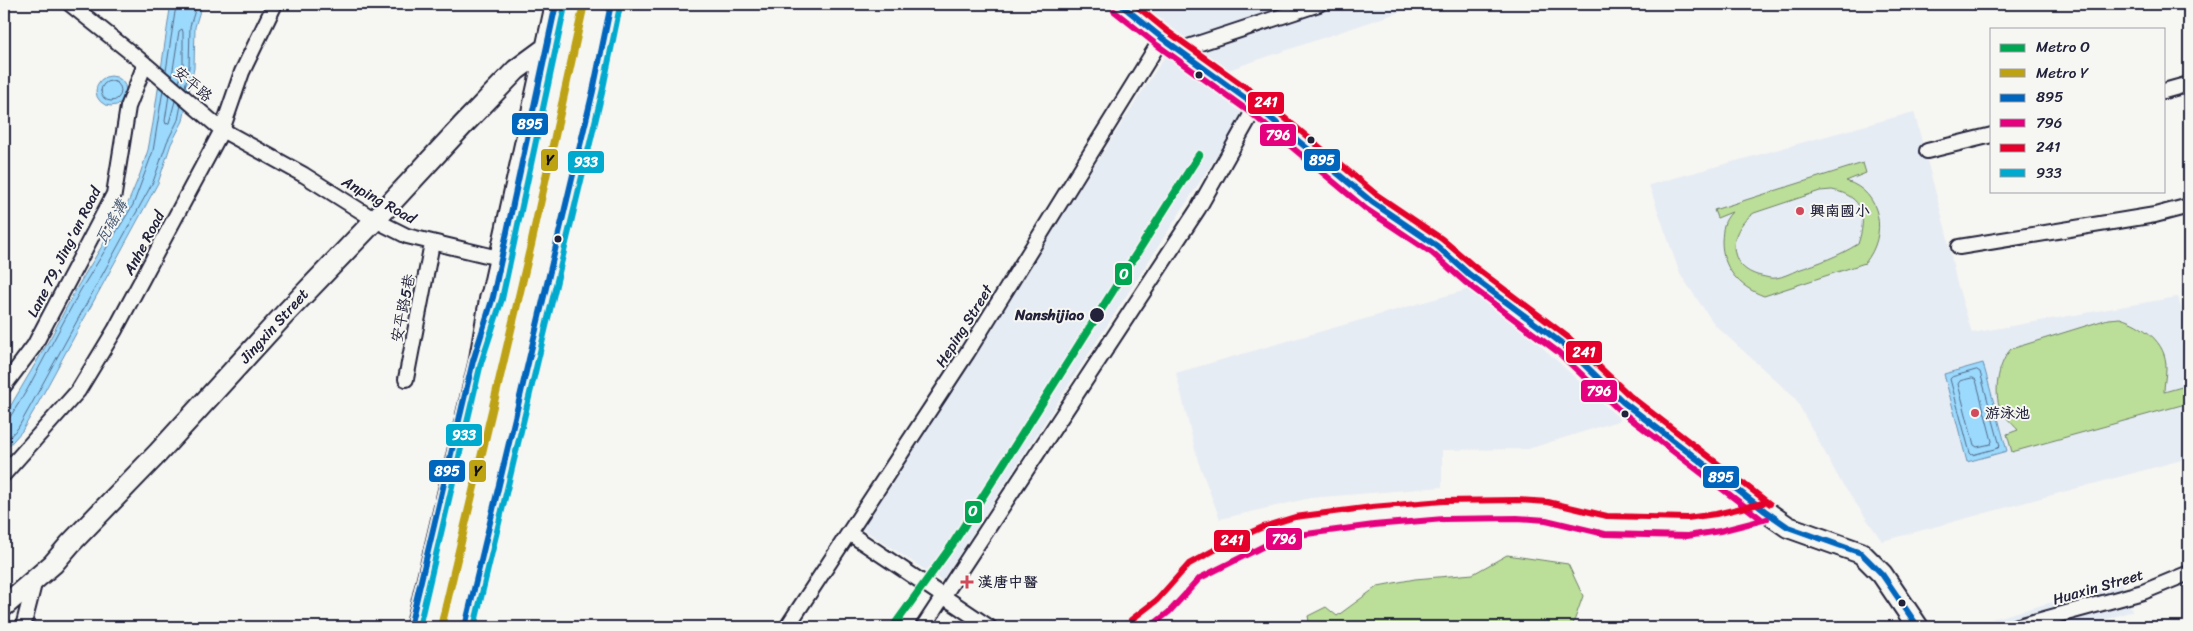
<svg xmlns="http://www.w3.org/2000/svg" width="2193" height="631" viewBox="0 0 2193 631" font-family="Sriracha,'LXGW WenKai TC',sans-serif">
	<rect width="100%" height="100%" fill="#f6f6f2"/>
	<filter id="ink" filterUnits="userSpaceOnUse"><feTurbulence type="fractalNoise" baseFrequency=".02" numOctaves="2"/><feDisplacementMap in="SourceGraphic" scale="10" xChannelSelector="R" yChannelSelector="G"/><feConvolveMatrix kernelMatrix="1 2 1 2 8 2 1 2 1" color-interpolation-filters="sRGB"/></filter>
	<g filter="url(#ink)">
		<path fill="#e6ecf4" d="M1140,4H1423L1228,70Z
			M1165,56L1247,109L942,581L861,528Z
			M1914,112L1947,235L1956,280L1972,333L2177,297L2189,328V458L1882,541L1841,482L1795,398L1715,325L1680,274L1649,185Z
			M1477,287L1621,420L1528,449L1442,450V487L1310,498L1220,519L1198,461L1176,373Z
			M2122,583L2132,611L2082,627H1963Z"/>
		<path fill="#bbde98" stroke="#6e806a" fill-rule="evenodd" d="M1863,163L1866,173L1846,181C1882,192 1888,235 1865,263L1764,296C1739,287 1722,268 1722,241C1723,228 1723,221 1732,212L1717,218L1714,210ZM1832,190C1864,196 1867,217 1858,244C1839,256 1819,263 1798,270C1791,273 1783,277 1776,278C1772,279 1766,277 1761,276C1726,268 1727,231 1754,213L1820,191Z
			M2120,318C2142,325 2167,342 2166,368C2166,376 2164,384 2164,392L2189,385V403L2012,452L2007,434L2018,430C2012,423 2002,415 1999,405C1994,388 1999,362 2011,349L2108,319Z
			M1507,555L1568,564L1583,596L1572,627H1310L1308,616L1326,607L1337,616L1378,586L1415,579L1473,574Z"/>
		<path fill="#9bd9fd" stroke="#6b90af" d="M175,4H202L195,27L194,68L183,121L171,144L158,183L36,407L22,431L4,451V417L51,337L76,289L128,203L140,174L148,150L153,123L170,9Z
			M96 91a15 15 0 1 1 30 0a15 15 0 1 1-30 0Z
			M1983,363L2007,451L1967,462L1944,374Z"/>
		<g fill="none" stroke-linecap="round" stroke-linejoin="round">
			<path stroke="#526b89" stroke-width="1" d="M166,71L175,12L178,4
				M172,76L179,31L182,29L183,32V66L179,83
				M101 91a10 10 0 1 1 20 0a10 10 0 1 1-20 0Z
				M185,87L189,67L190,26L197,4
				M169,95L165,121L166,124L169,123L175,101
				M1977,370L1980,372L2000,446L1998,448L1972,455L1970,453L1950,379L1952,377Z
				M1973,378L1976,380L1992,441L1991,444L1977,447L1974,445L1958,384L1960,381Z
				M4,419L10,417L27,390L80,291L133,205L153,151L163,90
				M4,443L18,428L31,405L153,182L167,142L178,120L181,105"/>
			<g stroke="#22223b" stroke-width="18">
				<path id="street" d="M70,4L145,64L222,130L304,175L375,220L407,236L507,260
					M1179,50L1319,4
					M2164,91L2189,84
					M1927,151L1992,135
					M1959,247L2155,215L2189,206
					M406,379L432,243
					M4,386L34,346L114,194L128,107L145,64
					M4,474L78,391L115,330L222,130L242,72L275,4
					M849,533L989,627
					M23,627L35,580
					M787,627L967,353L1162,38
					M923,627L1198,209L1256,106
					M2015,627L2143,592L2189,573"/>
			</g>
			<g stroke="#22223b" stroke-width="24">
				<path id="secondary" d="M1120,4L1162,38L1256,106L1372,202L1437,246L1470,275L1564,345L1623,402L1765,511L1788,527L1861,553L1882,574L1918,627
					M488,312L556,4
					M504,467L549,269L593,91L611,4
					M4,606L53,564L70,544L158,453L284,315L375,220L463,125L516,70L546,48L567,25
					M1136,627L1163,606L1194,571L1233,550L1267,535L1297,526L1373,516L1444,510L1517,509L1547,511L1606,525L1687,527L1718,523L1765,511"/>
			</g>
			<g stroke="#22223b" stroke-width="29">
				<path id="highway" d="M419,627L482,362L493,297"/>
			</g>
			<use href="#street" stroke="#f6f6f2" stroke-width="14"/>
			<use href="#secondary" stroke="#f6f6f2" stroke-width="20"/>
			<use href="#highway" stroke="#f6f6f2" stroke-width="25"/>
			<g stroke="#22223b" stroke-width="29" stroke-linecap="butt">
				<path id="highway-bridge" d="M433,627L495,366L571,4
					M455,627L596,4"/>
			</g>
			<use href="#highway-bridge" stroke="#f6f6f2" stroke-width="25"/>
			<g stroke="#f6f6f2" stroke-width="10">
				<path id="bus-1" d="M1120,4L1162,38L1256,106L1372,202L1437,246L1470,275L1564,345L1623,402L1765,511L1788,527L1861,553L1882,574L1918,627
					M410,627L473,361L493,297L556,4
					M465,627L593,91L611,4"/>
			</g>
			<g stroke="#f6f6f2" stroke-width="10">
				<path id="bus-2" d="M1114,11L1157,45L1251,113L1366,209L1432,253L1465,282L1558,352L1618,409L1760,518
					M1150,627L1169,612L1200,578L1270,543L1299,535L1374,525L1444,519L1517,518L1546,520L1605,534L1687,536L1720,531L1767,519"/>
			</g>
			<g stroke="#f6f6f2" stroke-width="10">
				<path id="bus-3" d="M1134,4L1167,31L1262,99L1377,195L1442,239L1476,268L1569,338L1629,395L1770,504
					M1131,620L1157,600L1189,564L1229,542L1263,527L1295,517L1372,507L1443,501L1517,500L1548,502L1607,516L1687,518L1716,514L1763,503"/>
			</g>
			<g stroke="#f6f6f2" stroke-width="10">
				<path id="bus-4" d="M419,627L481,363L502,299L565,6
					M474,627L602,93L620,6"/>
			</g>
			<use href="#bus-1" stroke="#0065bd" stroke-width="6"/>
			<use href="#bus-2" stroke="#e5007d" stroke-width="6"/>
			<use href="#bus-3" stroke="#e4002b" stroke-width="6"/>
			<use href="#bus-4" stroke="#00a9ce" stroke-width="6"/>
			<g stroke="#f6f6f2" stroke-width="11">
				<path id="metro-1" d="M893,627L952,545L1199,155"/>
			</g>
			<g stroke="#f6f6f2" stroke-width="11">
				<path id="metro-2" d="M441,627L531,245L584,4"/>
			</g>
			<use href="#metro-1" stroke="#00a651" stroke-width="8"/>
			<use href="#metro-2" stroke="#bda212" stroke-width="8"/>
		</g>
	</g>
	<g fill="#22223b" stroke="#f6f6f2" stroke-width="2">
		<circle cx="1199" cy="75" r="4.5"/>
		<circle cx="1311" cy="140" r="4.5"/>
		<circle cx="558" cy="239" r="4.5"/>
		<circle cx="1097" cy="315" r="8"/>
		<circle cx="1625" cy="414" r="4.5"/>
		<circle cx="1902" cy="603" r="4.5"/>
	</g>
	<g fill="#d1495b" stroke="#f6f6f2" stroke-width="2">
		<circle cx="1800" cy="211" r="5"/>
		<circle cx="1975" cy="413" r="5"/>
		<path d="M964.5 574.5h5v5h5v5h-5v5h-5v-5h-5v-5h5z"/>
	</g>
	<g text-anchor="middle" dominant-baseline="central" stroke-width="4" stroke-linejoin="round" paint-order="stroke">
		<g font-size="15" fill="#22223b" stroke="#f6f6f2">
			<text transform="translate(193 84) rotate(40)">安平路</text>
			<text transform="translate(379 200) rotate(29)">Anping Road</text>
			<text transform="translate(144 243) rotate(-62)">Anhe Road</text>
			<text transform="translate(64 252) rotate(-63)">Lane 79, Jing'an Road</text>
			<text transform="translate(403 308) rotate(-79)">安平路5巷</text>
			<text transform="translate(274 326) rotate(-48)">Jingxin Street</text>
			<text transform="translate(964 326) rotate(-58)">Heping Street</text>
			<text transform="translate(2098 587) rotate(-16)">Huaxin Street</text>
		</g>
		<g font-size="15" font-weight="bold" fill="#22223b" stroke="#f6f6f2" text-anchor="start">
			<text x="1810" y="211">興南國小</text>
			<text x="1985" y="413">游泳池</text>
			<text x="978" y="582">漢唐中醫</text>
		</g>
		<g font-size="15" font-weight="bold" fill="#22223b" stroke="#f6f6f2" text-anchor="end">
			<text x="1084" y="315">Nanshijiao</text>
		</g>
		<g font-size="16" font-style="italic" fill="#465975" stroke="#f6f6f2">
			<text transform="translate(111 222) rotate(-61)">瓦磘溝</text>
		</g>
	</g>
	<g stroke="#f6f6f2" stroke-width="2">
		<rect x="1247" y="91" width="38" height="24" rx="5" fill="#e4002b"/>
		<rect x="511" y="112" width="38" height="24" rx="5" fill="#0065bd"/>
		<rect x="1259" y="123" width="38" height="24" rx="5" fill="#e5007d"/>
		<rect x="540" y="148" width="19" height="24" rx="5" fill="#bda212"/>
		<rect x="1303" y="148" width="38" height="24" rx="5" fill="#0065bd"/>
		<rect x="567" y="150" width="38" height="24" rx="5" fill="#00a9ce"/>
		<rect x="1114" y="262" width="19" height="24" rx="5" fill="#00a651"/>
		<rect x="1565" y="340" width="38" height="24" rx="5" fill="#e4002b"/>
		<rect x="1580" y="379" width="38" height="24" rx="5" fill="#e5007d"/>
		<rect x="445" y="423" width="38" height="24" rx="5" fill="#00a9ce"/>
		<rect x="428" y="459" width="38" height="24" rx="5" fill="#0065bd"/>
		<rect x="468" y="459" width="19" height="24" rx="5" fill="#bda212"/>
		<rect x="1702" y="465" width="38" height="24" rx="5" fill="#0065bd"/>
		<rect x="964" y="500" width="19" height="24" rx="5" fill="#00a651"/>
		<rect x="1265" y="527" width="38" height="24" rx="5" fill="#e5007d"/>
		<rect x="1213" y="529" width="38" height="24" rx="5" fill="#e4002b"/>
	</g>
	<g font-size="14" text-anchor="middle" font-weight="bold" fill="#fff">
		<text x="1266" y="107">241</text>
		<text x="530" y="129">895</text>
		<text x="1278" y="140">796</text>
		<text x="1322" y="165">895</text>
		<text x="586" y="167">933</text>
		<text x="1124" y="279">O</text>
		<text x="1584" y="357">241</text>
		<text x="1599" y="396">796</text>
		<text x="464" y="440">933</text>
		<text x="447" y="476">895</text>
		<text x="1721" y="482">895</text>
		<text x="973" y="516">O</text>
		<text x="1284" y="544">796</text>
		<text x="1232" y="545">241</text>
	</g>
	<g font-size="14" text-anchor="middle" font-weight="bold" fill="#111">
		<text x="550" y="165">Y</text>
		<text x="478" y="476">Y</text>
	</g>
	<rect width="2193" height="631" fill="none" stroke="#f6f6f2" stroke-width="20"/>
	<rect x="10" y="10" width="2173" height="611" fill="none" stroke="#22223b" stroke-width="2" filter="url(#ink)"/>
	<rect x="1990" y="28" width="175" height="165" fill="#f6f6f2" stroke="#a1a1a9"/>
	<rect x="2000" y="44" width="25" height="8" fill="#00a651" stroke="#a1a1a9"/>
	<text x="2036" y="52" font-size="15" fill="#22223b">Metro O</text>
	<rect x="2000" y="69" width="25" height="8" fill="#bda212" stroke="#a1a1a9"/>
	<text x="2036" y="78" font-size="15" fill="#22223b">Metro Y</text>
	<rect x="2000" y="94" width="25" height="8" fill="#0065bd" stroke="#a1a1a9"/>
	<text x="2036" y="102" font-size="15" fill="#22223b">895</text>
	<rect x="2000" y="119" width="25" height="8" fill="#e5007d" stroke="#a1a1a9"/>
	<text x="2036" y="128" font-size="15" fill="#22223b">796</text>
	<rect x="2000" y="144" width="25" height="8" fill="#e4002b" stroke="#a1a1a9"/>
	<text x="2036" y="152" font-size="15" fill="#22223b">241</text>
	<rect x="2000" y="169" width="25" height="8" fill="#00a9ce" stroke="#a1a1a9"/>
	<text x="2036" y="178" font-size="15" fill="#22223b">933</text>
</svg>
